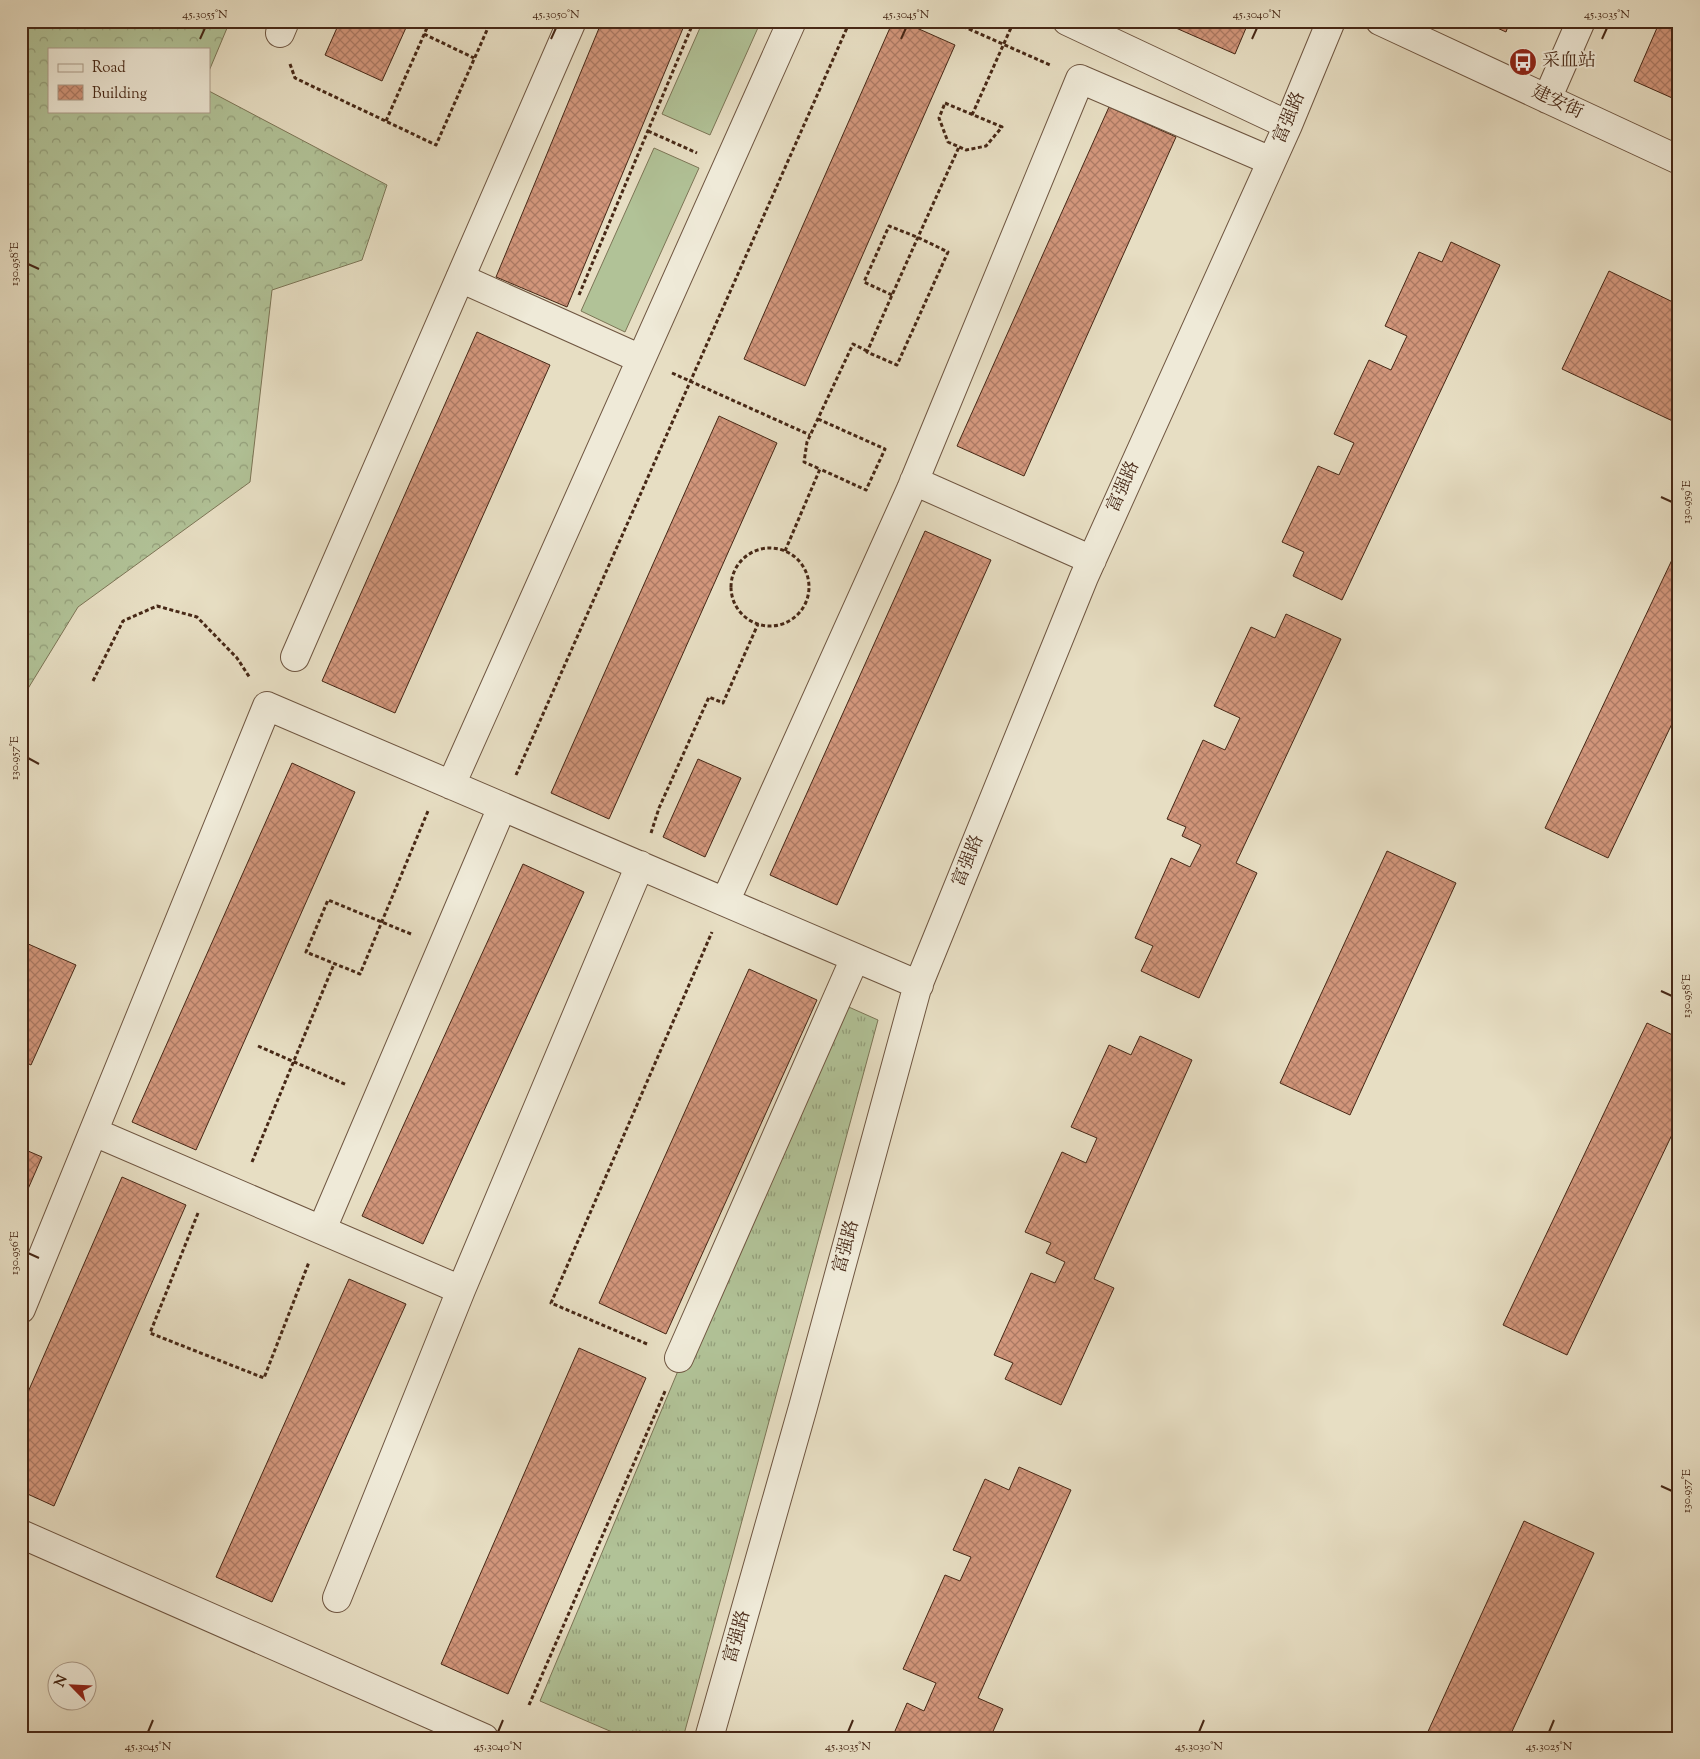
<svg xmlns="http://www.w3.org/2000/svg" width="1700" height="1759" viewBox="0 0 1700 1759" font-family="'Sorts Mill Goudy','Noto Serif SC',serif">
	<defs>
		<pattern id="grass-tufts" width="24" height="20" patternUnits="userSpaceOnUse" patternTransform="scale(1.25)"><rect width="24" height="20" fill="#b1c297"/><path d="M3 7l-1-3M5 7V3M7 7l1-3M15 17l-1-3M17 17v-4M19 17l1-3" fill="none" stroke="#929e7a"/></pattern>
		<pattern id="forest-crowns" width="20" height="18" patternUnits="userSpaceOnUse" patternTransform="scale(1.25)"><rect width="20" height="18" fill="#b1c297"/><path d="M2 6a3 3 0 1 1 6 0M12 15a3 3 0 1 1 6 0" fill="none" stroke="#929e7a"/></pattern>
		<pattern id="building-cross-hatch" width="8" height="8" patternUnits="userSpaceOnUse" patternTransform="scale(1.25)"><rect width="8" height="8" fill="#d2967b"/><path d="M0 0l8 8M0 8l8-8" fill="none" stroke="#ac7a64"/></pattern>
	</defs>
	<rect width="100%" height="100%" fill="#e7dec3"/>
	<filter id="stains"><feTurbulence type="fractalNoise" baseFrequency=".004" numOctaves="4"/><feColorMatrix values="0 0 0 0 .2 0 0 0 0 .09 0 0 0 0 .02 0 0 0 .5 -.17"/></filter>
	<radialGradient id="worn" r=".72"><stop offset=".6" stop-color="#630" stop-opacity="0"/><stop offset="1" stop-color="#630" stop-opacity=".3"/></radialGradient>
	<path fill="url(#grass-tufts)" stroke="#7c7556" d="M833,1000L878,1020L683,1738H626L540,1701Z"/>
	<path fill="url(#forest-crowns)" stroke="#7c7556" d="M21,21H230L209,71V49H49V111H209V91L387,185L362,260L272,290L250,482L78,607L21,700Z"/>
	<path fill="#b1c297" stroke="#7c7556" d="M703,21H761L710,135L662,114Z
		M654,148L699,168L625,332L581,311Z"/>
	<path fill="url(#building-cross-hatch)" stroke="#472816" d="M340,21H409L382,81L325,55Z
		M602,21H686L567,307L496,277Z
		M893,21H901L955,45L805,386L744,359Z
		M1160,21H1249L1235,54Z
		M1482,21H1510L1506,32Z
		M1660,21H1679V101L1634,81Z
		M1109,107L1176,137L1024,476L957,446Z
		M1451,242L1500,265L1342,600L1293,576L1304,552L1282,542L1318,466L1339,475L1354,443L1334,434L1369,360L1391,370L1407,336L1385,326L1419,252L1442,262Z
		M1609,271L1679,305V424L1562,369Z
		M477,332L550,365L395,713L322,681Z
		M719,416L777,443L609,819L551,793Z
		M925,531L991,560L837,905L770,875Z
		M1679,545V709L1608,858L1545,828Z
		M1286,614L1341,639L1236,863L1257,873L1199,998L1141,971L1153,946L1135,938L1171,858L1190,867L1201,845L1182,836L1186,827L1167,819L1203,740L1225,750L1240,718L1214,706L1251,627L1275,638Z
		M698,759L741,778L705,857L663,837Z
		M292,763L355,792L196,1150L132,1122Z
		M1387,851L1456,883L1350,1115L1280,1083Z
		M523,864L584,892L423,1244L362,1216Z
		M26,943L76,965L31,1065L21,1060V954Z
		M749,969L817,1000L666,1334L599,1303Z
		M1647,1023L1679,1038V1120L1567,1355L1503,1325Z
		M1140,1036L1192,1060L1094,1279L1114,1288L1061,1405L1005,1379L1013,1363L994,1355L1031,1273L1055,1283L1065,1262L1046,1253L1051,1243L1025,1232L1062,1152L1086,1163L1097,1138L1071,1127L1109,1045L1131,1055Z
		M21,1148L42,1157L21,1205Z
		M122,1177L186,1205L54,1506L21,1491V1408Z
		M349,1279L406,1304L272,1602L216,1577Z
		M579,1348L646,1378L508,1694L441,1664Z
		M1019,1467L1071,1490L978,1698L1003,1709L990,1738H892L907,1703L924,1711L936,1683L903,1669L945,1575L960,1581L971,1557L953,1550L985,1479L1009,1490Z
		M1524,1521L1594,1553L1509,1738H1425Z"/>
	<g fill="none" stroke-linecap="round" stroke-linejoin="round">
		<g stroke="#6f5641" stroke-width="30">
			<path id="minor" d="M1067,21L1288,125
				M1380,21L1679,160
				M280,33L285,21
				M1547,99L1581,21
				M460,278L641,359
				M914,481L1092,560
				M295,657L572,21
				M451,785L792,21
				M725,902L911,489L1080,79L1271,161
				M94,1132L461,1290
				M322,1229L502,807
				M21,1309L267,706L919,985
				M679,1358L855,958
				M21,1534L484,1738
				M337,1598L461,1290L640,865
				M709,1738L803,1407L917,988L1084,577L1288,125L1331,21"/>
		</g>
		<path stroke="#472816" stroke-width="3" stroke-dasharray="4 2.5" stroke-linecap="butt" d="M951,21L1050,65
			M424,34L474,58
			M290,64L295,78L436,145L491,21
			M945,103L1002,127L986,146L966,150L948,142L939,118Z
			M972,115L1014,21
			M386,121L430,21
			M648,131L697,153
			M579,295L694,21
			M892,295L864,282L889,226L917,237L948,252L897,365L867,352C897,283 928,215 959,147
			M672,373L810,435
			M818,419L885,449L866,490L820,469
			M731 587a39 39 0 1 1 78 0a39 39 0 1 1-78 0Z
			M785,551L820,469L804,462L807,442L853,344L867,351
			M93,681L123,621L157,606L197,617L237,658L250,678
			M516,775L850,21
			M651,833L659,808L709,697L723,703L758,624
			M411,934L328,900L306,952L360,974L428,811
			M258,1046L347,1085
			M252,1162L334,964
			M198,1213L150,1333L264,1378L309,1262
			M647,1344L551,1303L712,932
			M529,1705L666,1389"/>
		<use href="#minor" stroke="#efead8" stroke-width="28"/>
	</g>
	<path fill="none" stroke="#472816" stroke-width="2" d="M200,39L205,28M551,39L556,28M901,39L906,28M1252,39L1257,28M1602,39L1607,28M28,264L39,269M1661,497L1672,502M28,758L39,764M1661,991L1672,996M28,1253L39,1258M1661,1486L1672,1491M148,1732L153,1720M498,1732L503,1720M848,1732L853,1720M1199,1732L1204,1720M1549,1732L1554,1720"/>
	<defs>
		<g id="bus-disc" transform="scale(1.4375)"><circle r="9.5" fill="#8f2418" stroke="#efead8"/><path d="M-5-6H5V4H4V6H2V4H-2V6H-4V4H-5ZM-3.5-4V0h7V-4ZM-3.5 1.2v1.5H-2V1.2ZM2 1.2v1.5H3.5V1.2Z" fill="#fff"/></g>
	</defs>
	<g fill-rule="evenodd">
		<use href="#bus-disc" x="1523" y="62"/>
	</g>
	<g text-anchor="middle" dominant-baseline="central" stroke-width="4" stroke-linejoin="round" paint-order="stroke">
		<g font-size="18" fill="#472816" stroke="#efead8" text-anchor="start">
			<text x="1542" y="62">采血站</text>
		</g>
		<g font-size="18" fill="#472816" stroke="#efead8">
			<text transform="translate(1557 103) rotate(25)">建安街</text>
			<text transform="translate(1290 118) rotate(-67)">富强路</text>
			<text transform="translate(1124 487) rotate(-66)">富强路</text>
			<text transform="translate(969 861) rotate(-68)">富强路</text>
			<text transform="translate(847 1247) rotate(-75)">富强路</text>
			<text transform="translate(738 1637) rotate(-74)">富强路</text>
		</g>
	</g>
	<rect width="1700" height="1759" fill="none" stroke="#e7dec3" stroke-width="55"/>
	<rect x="48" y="48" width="162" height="65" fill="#efead8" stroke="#ac9c8a"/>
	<rect x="58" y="64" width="25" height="8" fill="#efead8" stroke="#ac9c8a"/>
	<text x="92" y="72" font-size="15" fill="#472816">Road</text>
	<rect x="58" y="85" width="25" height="15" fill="url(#building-cross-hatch)" stroke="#ac9c8a"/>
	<text x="92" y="98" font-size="15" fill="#472816">Building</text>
	<g transform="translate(72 1686) rotate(294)"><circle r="24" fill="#efead8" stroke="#ac9c8a"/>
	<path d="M0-4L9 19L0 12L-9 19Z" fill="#8f2418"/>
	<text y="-8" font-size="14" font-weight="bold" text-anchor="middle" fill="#472816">N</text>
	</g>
	<rect x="28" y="28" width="1644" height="1704" fill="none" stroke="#472816" stroke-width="2"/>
	<g font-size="12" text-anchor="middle" fill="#472816">
		<text x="205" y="18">45.3055°N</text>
		<text x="556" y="18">45.3050°N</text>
		<text x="906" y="18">45.3045°N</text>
		<text x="1257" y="18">45.3040°N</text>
		<text x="1607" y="18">45.3035°N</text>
		<text transform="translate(14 264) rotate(-90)" y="4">130.958°E</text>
		<text transform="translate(1686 502) rotate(-90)" y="4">130.959°E</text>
		<text transform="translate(14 758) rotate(-90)" y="4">130.957°E</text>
		<text transform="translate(1686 996) rotate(-90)" y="4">130.958°E</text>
		<text transform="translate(14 1253) rotate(-90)" y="4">130.956°E</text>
		<text transform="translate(1686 1491) rotate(-90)" y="4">130.957°E</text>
		<text x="148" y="1750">45.3045°N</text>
		<text x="498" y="1750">45.3040°N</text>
		<text x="848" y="1750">45.3035°N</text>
		<text x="1199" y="1750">45.3030°N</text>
		<text x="1549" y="1750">45.3025°N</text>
	</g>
	<rect width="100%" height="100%" filter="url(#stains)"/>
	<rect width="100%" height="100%" fill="url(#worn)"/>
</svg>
